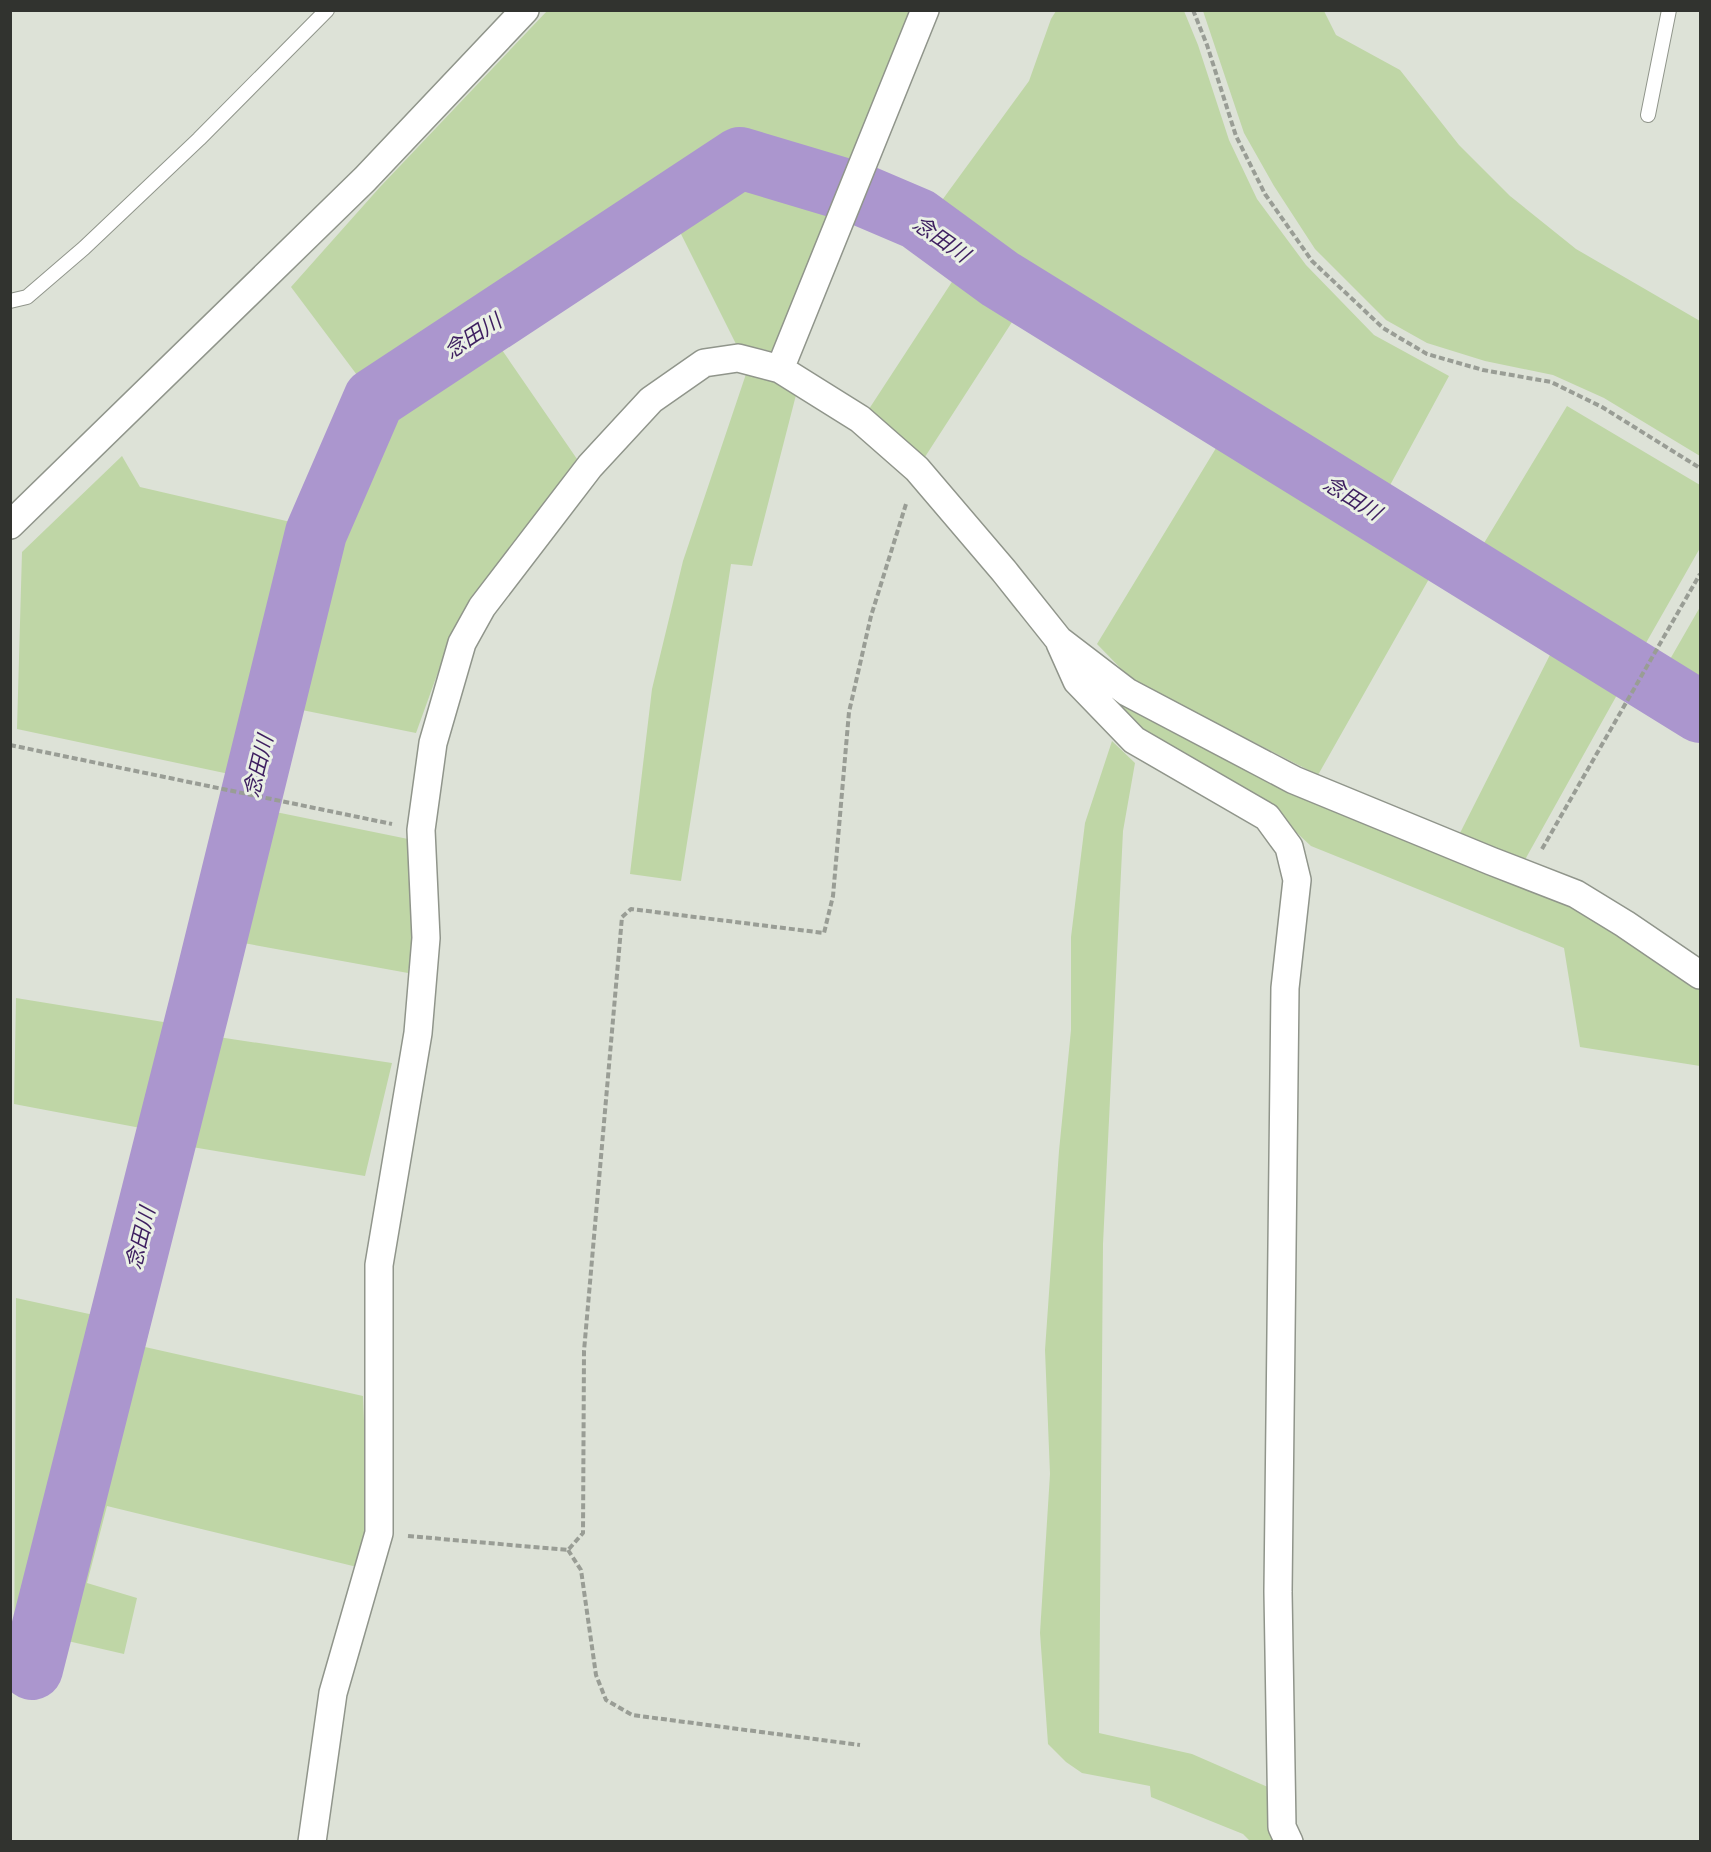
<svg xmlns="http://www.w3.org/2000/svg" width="1711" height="1852" viewBox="0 0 1711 1852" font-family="Barlow,'Noto Sans JP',sans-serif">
	<rect width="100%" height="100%" fill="#dde2d7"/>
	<path fill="#bfd6a6" d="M547,11H918L851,181L733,149L366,387L291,287L380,187Z
		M1056,11H1184L1198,45L1229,140L1257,199L1306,265L1374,335L1449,376L1382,500L1008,271L932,214L1029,81L1051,19Z
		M1203,11H1324L1336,35L1400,70L1459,145L1510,196L1576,249L1700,321V456L1604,398L1553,375L1485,361L1427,343L1386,320L1315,249L1274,186L1244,133Z
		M743,169L845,199L777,353L758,348L737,346L672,216Z
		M961,268L1021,308L923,460L869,409Z
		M491,334L577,459L474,596L454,628L416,733L287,707L324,534L381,406Z
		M746,374L779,383L796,395L752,566L731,564L681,881L630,874L652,689L683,561Z
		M1567,406L1700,485V548L1638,657L1475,558Z
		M1227,430L1438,563L1318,775L1132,680L1097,644Z
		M122,456L140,487L308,526L248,778L17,729L22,552Z
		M1700,607V700L1661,675Z
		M1558,639L1627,677L1522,865L1458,837Z
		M1088,680L1574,902L1700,984V1066L1580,1047L1564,948L1311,846L1284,821L1136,731Z
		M1112,741L1135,763L1123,831L1103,1244L1099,1733L1192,1754L1270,1788L1284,1841H1250L1243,1834L1151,1797L1150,1786L1082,1773L1066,1762L1048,1744L1040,1633L1050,1474L1045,1350L1059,1151L1071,1030V937L1085,823Z
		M256,808L413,840L416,925L408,973L227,940Z
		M16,998L188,1026L18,1696L14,1686L16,1298L103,1317L146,1129L14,1104Z
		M205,1035L392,1063L365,1176L192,1147L145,1347L363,1396L368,1518L357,1567L107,1506L87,1583L137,1598L124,1654L59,1639Z"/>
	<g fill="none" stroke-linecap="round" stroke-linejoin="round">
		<path stroke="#ab96ce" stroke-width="62" d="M32,1669L204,988L316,533L374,399L740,158L857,193L918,219L1000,279L1700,712"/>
		<g stroke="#90958b" stroke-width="16">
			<path id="service" d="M1648,115L1669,10
				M10,301L27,297L84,248L199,139L327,10"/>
		</g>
		<g stroke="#90958b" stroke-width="30">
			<path id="minor" d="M780,369L925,10
				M10,525L365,179L525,10
				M1060,643L1077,681L1134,740L1267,817L1289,847L1297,880L1285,988L1278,1592L1282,1827L1289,1842
				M312,1842L333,1693L379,1533V1265L418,1033L426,938L421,830L433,743L462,643L482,607L590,466L651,400L704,363L738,358L780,369L860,419L917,469L1004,571L1059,640L1127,692L1294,780L1491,861L1576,894L1625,924L1700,975"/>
		</g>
		<path stroke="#999d95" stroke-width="4" stroke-dasharray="6 3" stroke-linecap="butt" d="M1193,10L1207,45L1236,136L1265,194L1312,261L1383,328L1427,354L1483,370L1551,382L1602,407L1700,468
			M10,745L392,824
			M1542,849L1700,574
			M408,1536L568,1550L583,1533L584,1351L622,917L631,909L824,933L833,896L849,712L871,616L906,504
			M568,1550L581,1570L596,1675L606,1700L632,1715L860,1745"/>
		<use href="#service" stroke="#fff" stroke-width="14"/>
		<use href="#minor" stroke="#fff" stroke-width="27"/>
	</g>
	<g text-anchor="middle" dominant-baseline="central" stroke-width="6" stroke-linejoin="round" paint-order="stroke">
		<g font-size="21" font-style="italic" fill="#3d1e60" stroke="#eaf0e5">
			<text transform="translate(942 238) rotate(35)">念田川</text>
			<text transform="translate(472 335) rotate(-33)">念田川</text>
			<text transform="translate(1353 497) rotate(32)">念田川</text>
			<text transform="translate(257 766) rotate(-76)">念田川</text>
			<text transform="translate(139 1238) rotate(-76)">念田川</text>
		</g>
	</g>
	<rect width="1711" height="1852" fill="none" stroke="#31332f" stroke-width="24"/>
</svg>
